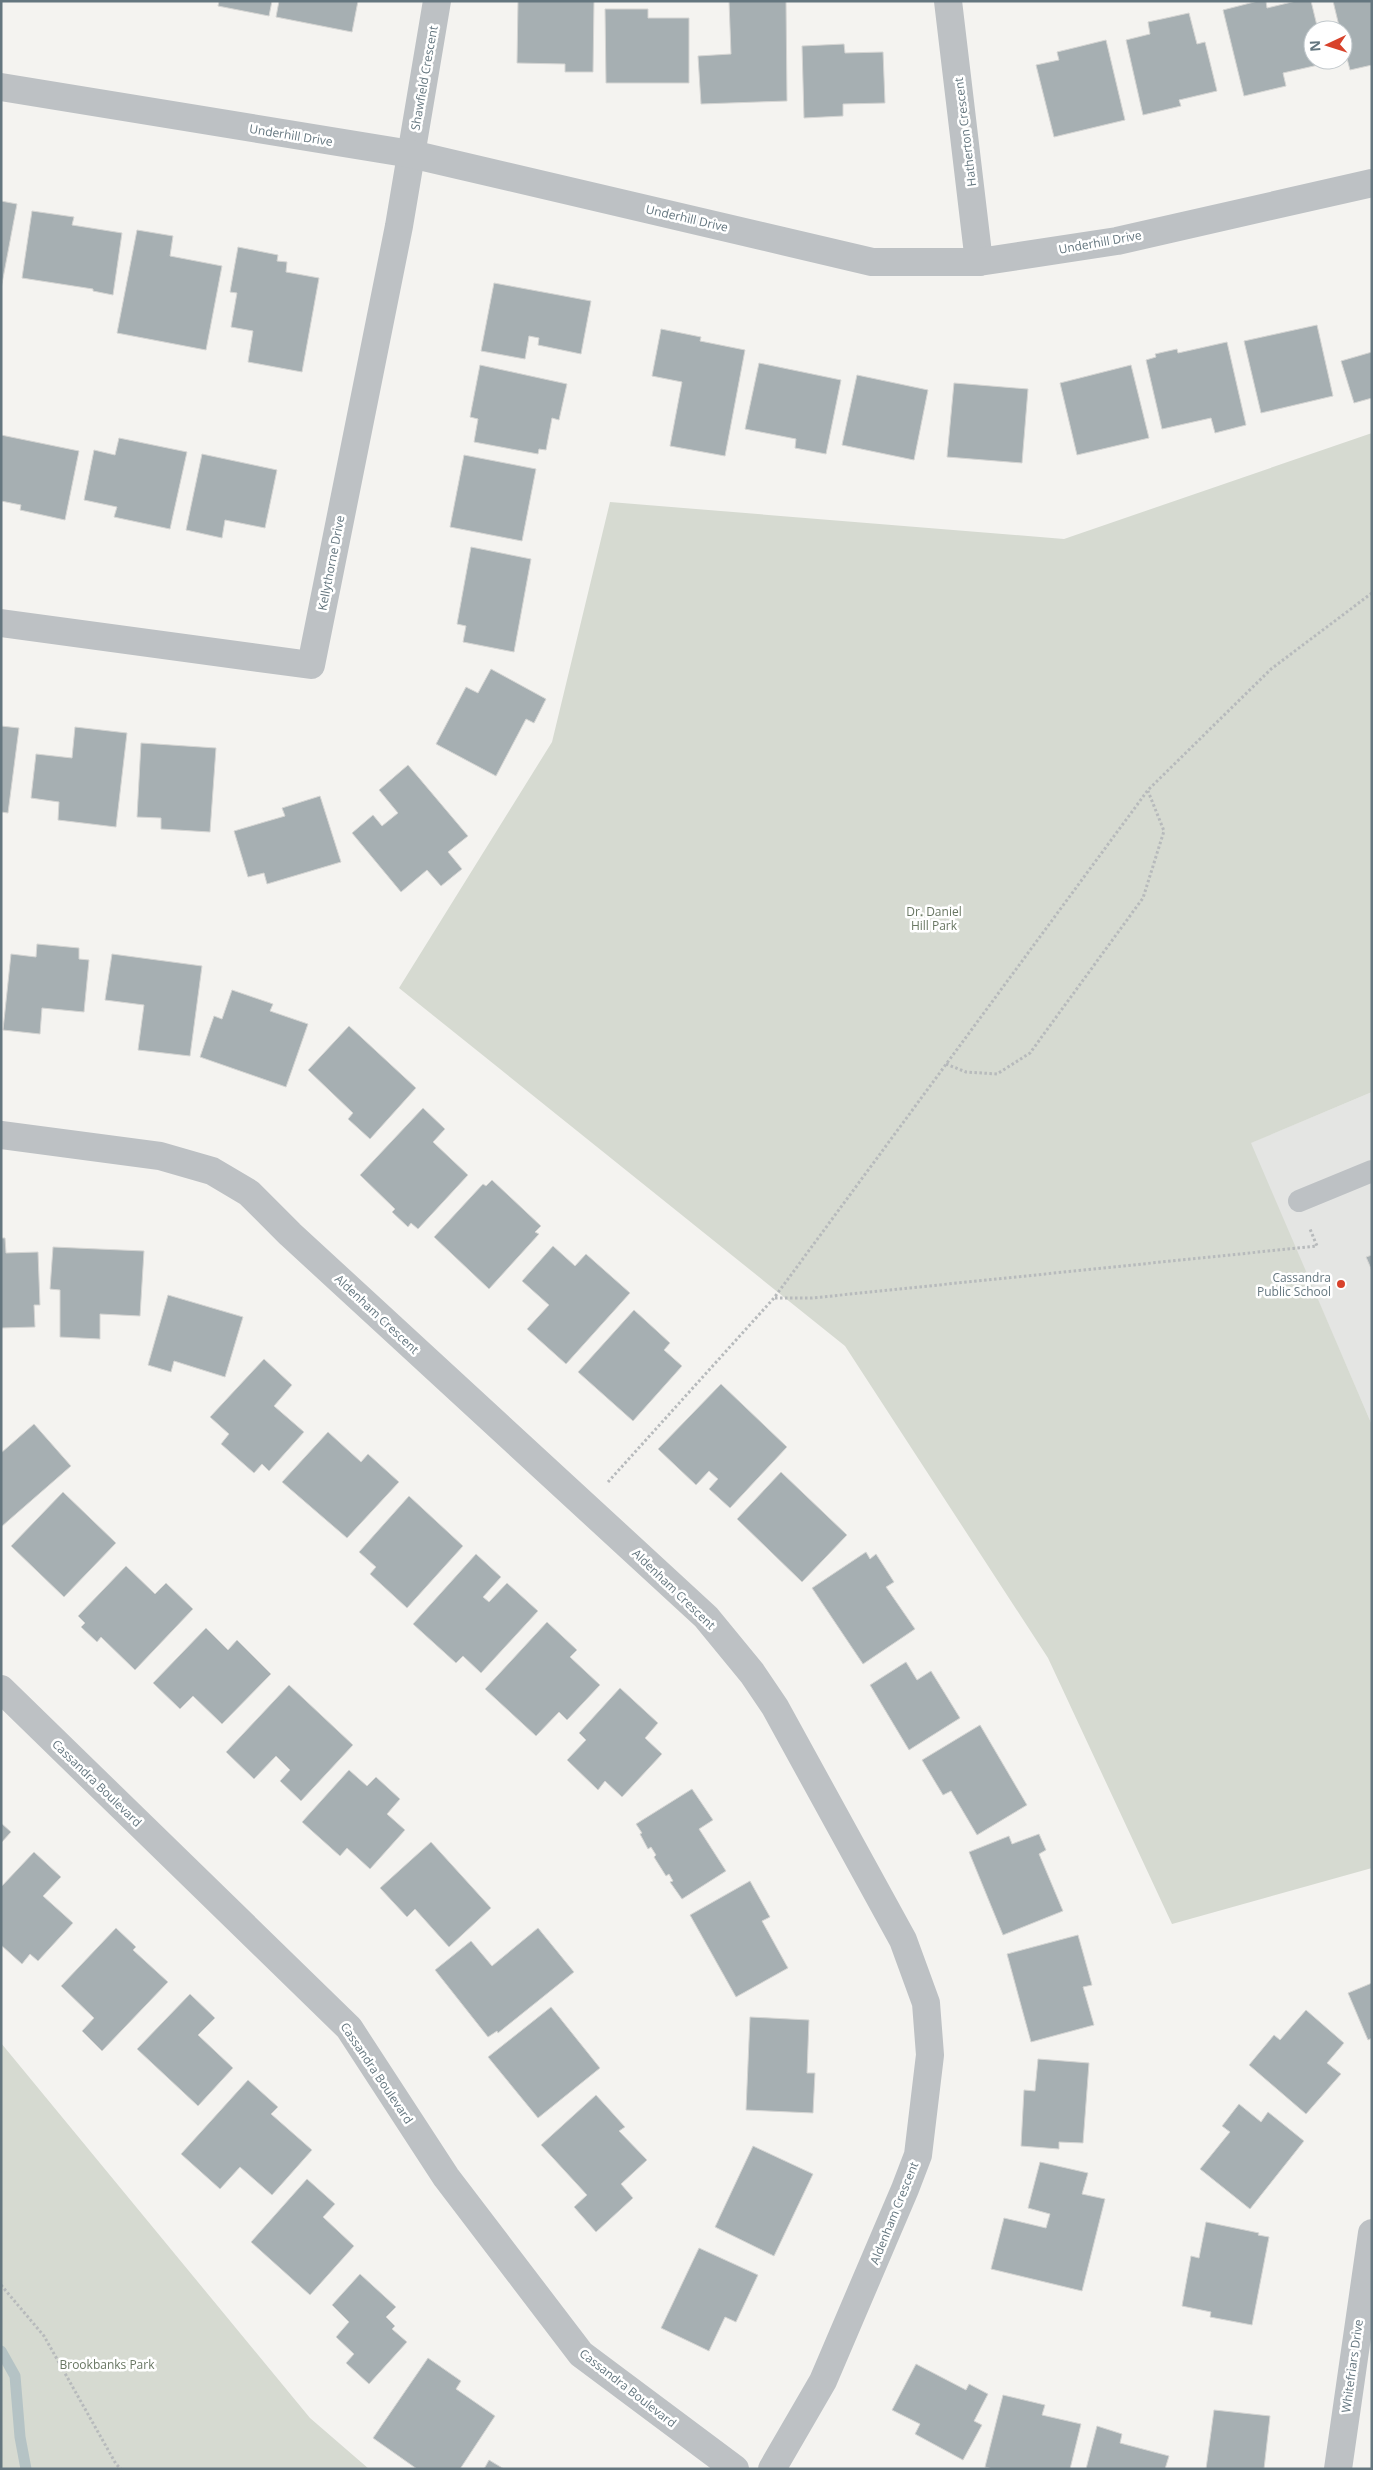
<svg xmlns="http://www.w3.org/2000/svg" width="1373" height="2470" viewBox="0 0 1373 2470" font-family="'Open Sans',sans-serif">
	<rect width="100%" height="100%" fill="#f4f3f0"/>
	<path fill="#e4e5e3" d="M1372,1092V1425L1250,1143Z"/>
	<path fill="#d6dad1" d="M1372,433V1092L1251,1143L1372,1425V1868L1172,1924L1048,1658L845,1346L399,988L552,742L610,502L1064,539Z
		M1,2043L310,2418L369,2469H1Z"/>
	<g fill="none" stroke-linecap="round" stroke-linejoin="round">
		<path stroke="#b5c3c5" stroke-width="11" d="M1,2351L15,2376L20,2437L26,2469"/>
	</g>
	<path fill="#a6afb2" stroke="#d5d5d3" d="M219,1H272L269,16L218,6Z
		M279,1H358L352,32L276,17Z
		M518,1H594L593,72H565V64L517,63Z
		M729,1H786L787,101L701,104L698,56L731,54Z
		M1258,1H1266L1267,8L1296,1H1311L1318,30H1313V60H1326L1327,63L1283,73L1286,86L1244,96L1223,10Z
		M1333,1H1372V65L1350,70L1343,43V30H1340Z
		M605,9H648V18H689V83H606Z
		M1189,13L1197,44L1205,42L1217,91L1179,100L1181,106L1143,115L1126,40L1150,34L1148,22Z
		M1106,40L1125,120L1054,137L1036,65L1059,60L1057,52Z
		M844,44L845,53L883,52L885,103L843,104V116L804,118L802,46Z
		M1,201L17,204L1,289Z
		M32,211L74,217L72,225L122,233L113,295L93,291V289L22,278Z
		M137,230L173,236L170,256L222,266L206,350L117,333Z
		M238,247L278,255L277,261L287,262L286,272L319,278L302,372L248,362L253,331L231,327L237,293L230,292Z
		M494,283L591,301L581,354L538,345L539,338L529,336L525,359L481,351Z
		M1317,325L1333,396L1261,413L1244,341Z
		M661,329L701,337L700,341L745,350L725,456L670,446L682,382L652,376Z
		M1227,342L1246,425L1215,433L1211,418L1162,429L1146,360L1156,357L1155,354L1177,349L1178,353Z
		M1372,352V398L1354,403L1341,361Z
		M759,363L841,380L826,454L795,448L796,439L745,429Z
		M480,365L567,384L559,420L552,418L546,450L539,449L538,454L474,442L478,419L470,417Z
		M1131,365L1149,438L1077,455L1060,383Z
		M857,375L928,390L914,460L842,445Z
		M954,383L1028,389L1022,463L947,457Z
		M1,435L79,451L65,520L20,510L21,505L1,501Z
		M119,438L187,452L170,529L114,517L117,507L84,500L94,450L115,455Z
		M202,454L277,470L265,528L225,520L222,538L186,530Z
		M464,455L536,469L522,541L450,527Z
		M471,547L531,559L514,652L463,642L466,626L457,624Z
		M491,669L546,699L534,723L526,719L496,776L436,744L466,687L478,693Z
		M1,726L19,728L8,813L1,812Z
		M75,727L127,733L116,827L58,820L59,802L31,798L36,754L72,758Z
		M141,743L216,748L210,832L161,829V818L137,817Z
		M408,765L468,836L448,852L462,869L441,886L427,870L401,892L352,833L373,815L382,826L398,813L379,790Z
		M320,796L341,862L267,884L264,873L248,877L234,831L285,816L282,808Z
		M37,944L79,948V959L89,960L84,1012L42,1008L40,1034L3,1030L11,954L36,957Z
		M112,954L202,966L190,1056L138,1050L144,1005L105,1000Z
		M232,990L273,1004L270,1011L308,1024L286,1087L200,1057L214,1016L222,1019Z
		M349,1026L416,1088L370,1139L348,1119L353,1113L308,1070Z
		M423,1108L445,1129L433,1142L468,1175L418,1229L411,1223L408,1227L392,1212L395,1209L360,1175Z
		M492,1180L541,1226L535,1232L539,1234L489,1289L434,1237L483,1184L486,1186Z
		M1,1238H5L6,1253L38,1252L40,1305H34L35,1327L1,1328Z
		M553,1246L575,1266L586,1254L630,1293L566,1364L527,1329L549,1305L522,1281Z
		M53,1247L144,1251L140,1316L100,1314V1339L60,1337V1290L50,1289Z
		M1372,1255V1271L1366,1257Z
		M168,1295L243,1317L225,1377L174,1361L171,1372L148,1365Z
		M634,1310L670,1343L664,1350L682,1366L633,1421L578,1372Z
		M264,1359L292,1385L274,1406L304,1432L269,1471L262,1464L254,1473L221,1444L229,1434L210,1417Z
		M721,1384L787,1447L730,1508L709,1489L718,1479L709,1471L696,1485L658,1449Z
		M34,1424L71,1466L1,1527V1453Z
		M328,1432L361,1462L368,1454L399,1482L347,1538L282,1482Z
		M781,1472L847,1535L802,1582L737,1519Z
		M63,1492L116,1543L64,1597L11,1546Z
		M409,1496L463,1546L407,1608L370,1574L376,1567L359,1552Z
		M866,1552L870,1559L876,1554L894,1582L886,1587L915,1629L863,1664L812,1588Z
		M476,1554L501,1577L483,1597L489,1602L507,1583L538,1611L481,1673L463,1656L456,1663L413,1624Z
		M126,1566L155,1594L166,1583L193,1609L135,1670L101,1637L97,1642L81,1627L85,1623L78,1616Z
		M547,1622L577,1650L570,1657L600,1685L567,1720L559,1712L536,1736L485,1689Z
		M206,1628L228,1650L237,1640L271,1674L222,1724L193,1696L180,1709L153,1683Z
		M906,1662L917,1680L931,1671L960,1718L909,1750L870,1685Z
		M289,1685L353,1745L301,1801L280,1781L290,1770L276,1756L254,1779L226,1752Z
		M620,1688L658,1723L645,1738L662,1754L622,1797L605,1781L598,1790L567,1760L586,1740L579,1733Z
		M980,1725L1027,1805L977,1835L951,1791L943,1795L922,1760Z
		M349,1770L367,1786L376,1777L400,1799L387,1814L405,1830L370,1869L347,1848L340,1856L302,1822Z
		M692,1789L713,1820L699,1829L726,1871L682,1899L670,1882L673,1881L669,1874L666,1876L654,1857L656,1855L651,1847L648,1849L640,1834L642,1833L636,1824Z
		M1,1823L11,1832L1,1843Z
		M1039,1834L1046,1850L1039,1854L1063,1911L1003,1935L969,1852L1009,1836L1012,1844Z
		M431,1842L491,1908L449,1947L415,1909L407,1917L380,1888Z
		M34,1852L61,1877L43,1896L73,1923L38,1961L30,1954L22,1964L1,1945V1887Z
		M750,1881L770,1917L762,1921L788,1968L736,1997L690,1915Z
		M116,1928L136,1947L133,1950L168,1982L102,2051L82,2031L94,2018L61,1986Z
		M538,1928L574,1972L498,2033L497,2031L488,2037L435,1970L471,1941L492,1966Z
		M1078,1935L1092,1985L1083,1987L1094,2025L1031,2042L1007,1954Z
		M1372,1983V2038L1368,2040L1348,1993Z
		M190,1994L215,2018L198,2035L233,2068L198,2106L137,2049Z
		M551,2007L600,2068L538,2118L488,2057Z
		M1306,2010L1344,2043L1327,2063L1341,2074L1306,2114L1249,2065L1274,2035L1280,2040Z
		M750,2017L809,2020L807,2073H815L813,2113L746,2110Z
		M1038,2059L1089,2063L1083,2143L1059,2142V2149L1021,2146L1024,2090L1035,2091Z
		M248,2080L278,2107L271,2114L312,2150L272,2195L240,2167L220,2189L181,2154Z
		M596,2095L625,2127L619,2131L647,2160L621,2184L633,2198L596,2232L574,2207L587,2195L541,2145Z
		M1239,2104L1261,2122L1268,2112L1304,2141L1250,2209L1200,2169L1230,2132L1222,2126Z
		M753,2146L813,2174L774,2256L715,2227Z
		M1040,2162L1088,2173L1082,2194L1105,2199L1082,2291L991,2269L1004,2218L1046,2228L1050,2214L1028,2208Z
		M307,2179L335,2204L323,2217L354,2246L310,2295L251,2242Z
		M1206,2222L1259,2233L1258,2235L1269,2237L1252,2325L1210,2317L1211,2312L1182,2306L1191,2256L1199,2258Z
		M699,2248L758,2275L736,2322L725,2317L709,2351L661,2328Z
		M360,2274L396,2307L386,2317L395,2326L392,2329L407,2342L369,2384L346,2363L354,2354L336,2337L349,2322L332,2305Z
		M428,2358L461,2381L456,2389L495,2416L460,2469H417L373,2438Z
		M916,2364L966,2390L969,2384L988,2394L974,2421L982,2425L963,2460L915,2434L920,2424L892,2410Z
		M1003,2395L1045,2405L1042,2415L1081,2424L1070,2469H993L985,2467Z
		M1214,2410L1270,2416L1264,2469H1206Z
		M1097,2426L1122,2434L1120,2443L1169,2456L1165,2469H1086Z
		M489,2460L504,2469H484Z"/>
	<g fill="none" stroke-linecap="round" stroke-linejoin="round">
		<path stroke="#b7babc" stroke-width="3" stroke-dasharray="2.5 2.5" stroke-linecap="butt" d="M946,1064L966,1072L997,1074L1030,1053L1143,898L1164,831L1148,791
			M775,1298H812L1317,1246L1310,1229
			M608,1482L774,1298L1148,790L1271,669L1372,593
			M1,2285L44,2336L116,2464L121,2469"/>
		<path stroke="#bdc1c4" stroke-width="22" d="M1299,1201L1372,1171"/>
		<path stroke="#bdc1c4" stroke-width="28" d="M948,1L979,262
			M1,623L311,665L399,226L437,1
			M1,1135L160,1156L212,1171L249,1193L290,1234L706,1617L752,1673L775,1707L903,1940L926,2003L930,2055L918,2155L905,2189L823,2381L772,2469
			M1,1689L349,2028L446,2177L581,2354L735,2469
			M1338,2469L1372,2233"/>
		<path stroke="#bdc1c4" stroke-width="28" d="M1,87L411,154L872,262H979L1117,241L1372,183"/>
	</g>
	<circle fill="#d8422b" stroke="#fff" stroke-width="2" cx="1341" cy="1284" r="5"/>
	<g text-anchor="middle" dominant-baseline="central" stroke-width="5" stroke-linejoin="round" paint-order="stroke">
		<g font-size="12" fill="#64767f" stroke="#fff">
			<text transform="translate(424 78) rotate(-80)">Shawfield Crescent</text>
			<text transform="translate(965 132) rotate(-97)">Hatherton Crescent</text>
			<text transform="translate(291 135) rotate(9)">Underhill Drive</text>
			<text transform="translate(687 218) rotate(13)">Underhill Drive</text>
			<text transform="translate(1100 242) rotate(-10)">Underhill Drive</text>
			<text transform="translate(331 563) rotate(-79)">Kellythorne Drive</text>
			<text transform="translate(377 1314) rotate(43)">Aldenham Crescent</text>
			<text transform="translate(674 1589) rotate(44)">Aldenham Crescent</text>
			<text transform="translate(97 1783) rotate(44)">Cassandra Boulevard</text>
			<text transform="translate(377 2073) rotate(56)">Cassandra Boulevard</text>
			<text transform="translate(894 2213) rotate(-68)">Aldenham Crescent</text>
			<text transform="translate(1352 2366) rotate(-82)">Whitefriars Drive</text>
			<text transform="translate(628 2388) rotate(38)">Cassandra Boulevard</text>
		</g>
		<g font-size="12" fill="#697763" stroke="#fff">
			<text x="934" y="911">Dr. Daniel<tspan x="934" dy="14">Hill Park</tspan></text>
			<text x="107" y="2364">Brookbanks Park</text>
		</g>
		<g font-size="12" fill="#64767f" stroke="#fff" text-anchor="end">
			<text x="1331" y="1277">Cassandra<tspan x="1331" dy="14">Public School</tspan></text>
		</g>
	</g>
	<rect width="1373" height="2470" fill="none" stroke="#64767f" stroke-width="5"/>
	<g transform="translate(1328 45) rotate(266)"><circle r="24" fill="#ffffff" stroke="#c1c8cc"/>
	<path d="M0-4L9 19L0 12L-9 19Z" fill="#d8422b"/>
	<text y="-8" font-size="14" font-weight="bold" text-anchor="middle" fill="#64767f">N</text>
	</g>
</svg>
